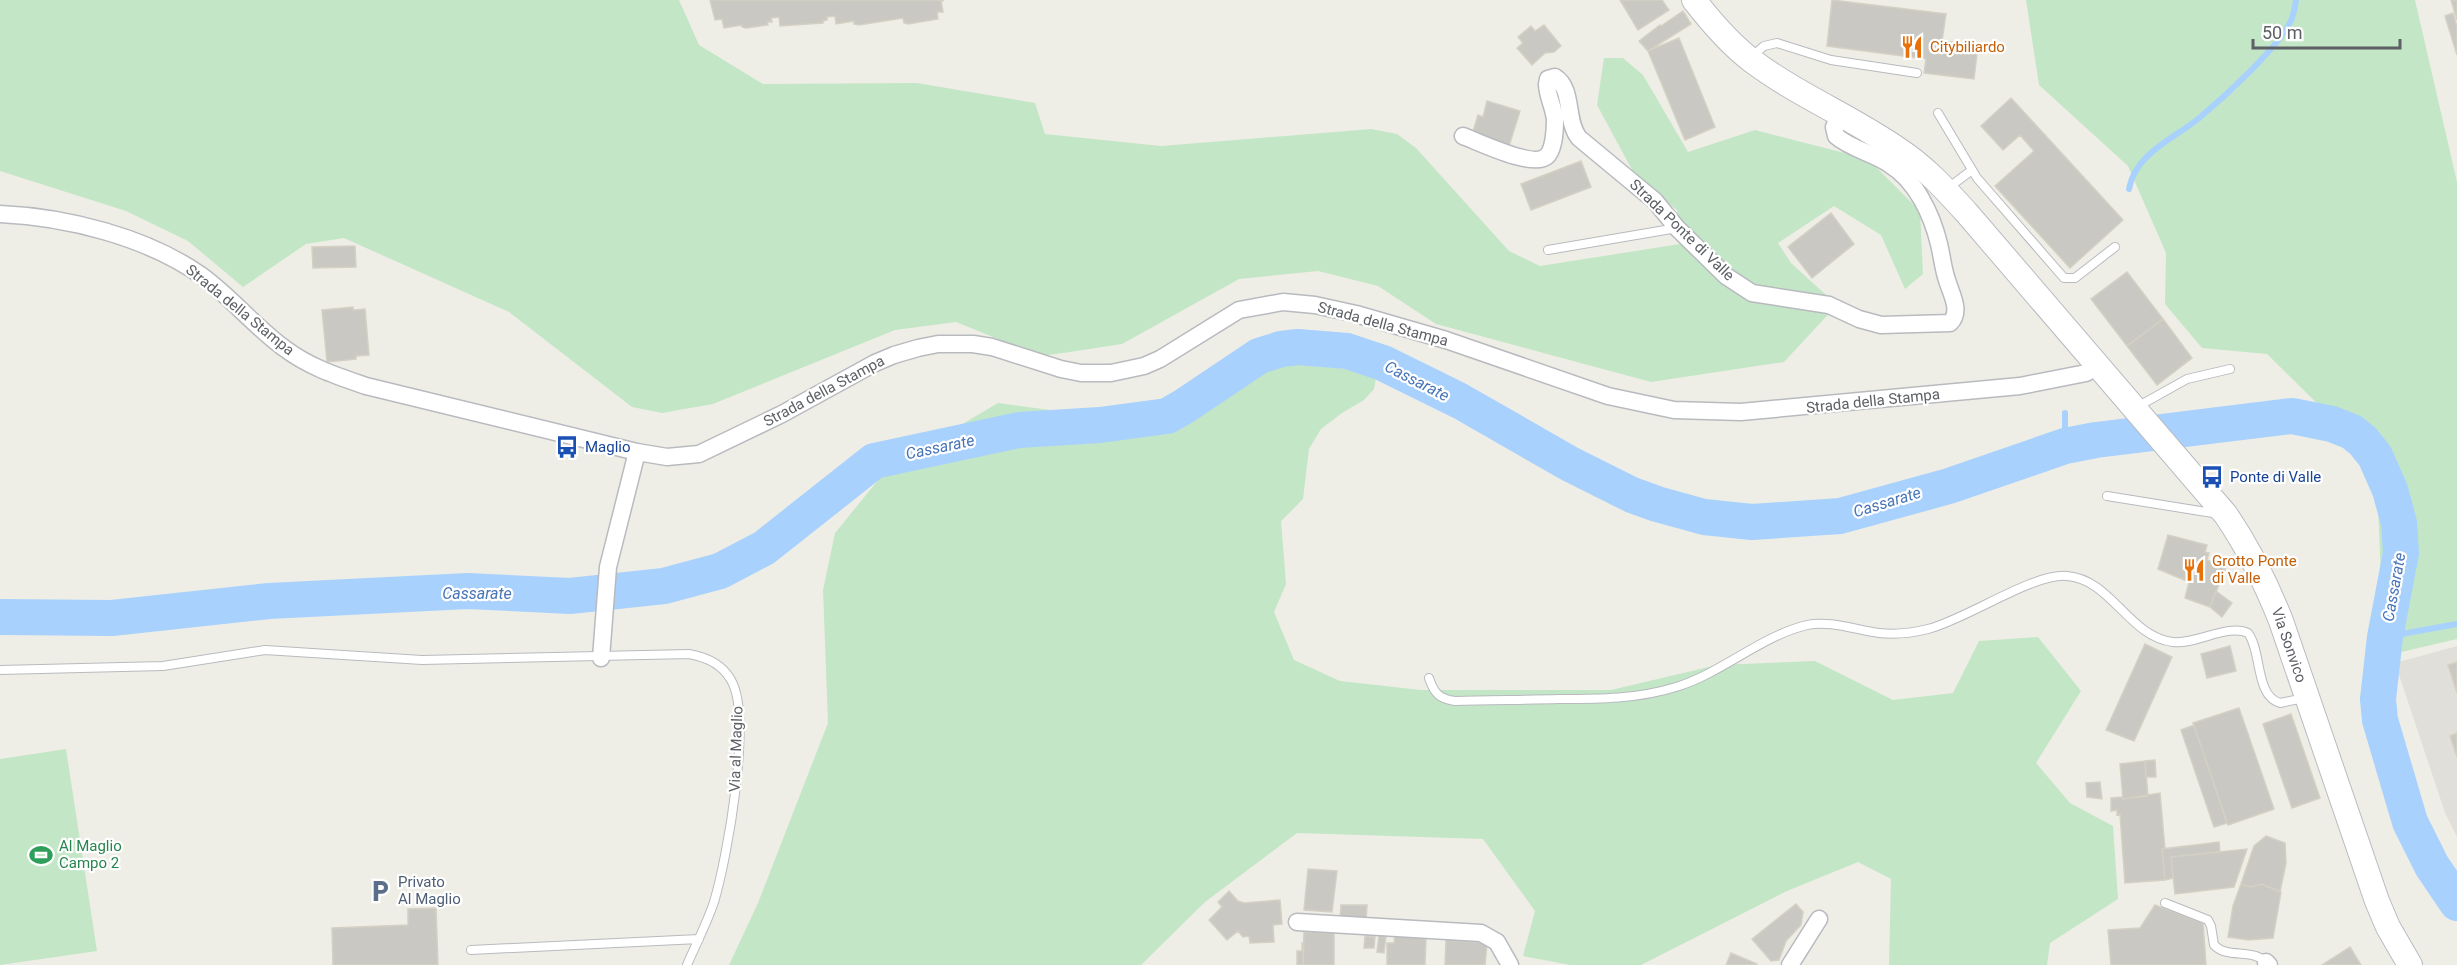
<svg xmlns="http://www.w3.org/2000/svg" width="2457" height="965" viewBox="0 0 2457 965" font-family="Roboto,sans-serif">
	<rect width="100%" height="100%" fill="#efeee6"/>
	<path fill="#e1dfda" d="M2457,646V837L2445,813L2395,663Z"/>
	<path fill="#c3e6c6" d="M0,0H679L699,45L763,84L917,83L1035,103L1045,134L1161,146L1371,129L1397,134L1416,148L1509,251L1540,266L1680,244L1677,210L1637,179L1597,105L1604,58H1623L1643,75L1688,152L1755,130L1868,159L1920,211L1923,274L1905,289L1881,235L1834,206L1778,243L1791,263L1837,305L1784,362L1651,382L1436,324L1378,286L1318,271L1239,279L1122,344L1063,353L1040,356L956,322L895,330L713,404L662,413L632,407L509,312L344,238L306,244L243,287L188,241L126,211L0,171Z
		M2026,0H2415L2457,182V639L2384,656L2378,504L2349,435L2267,354L2202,348L2165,304L2166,253L2128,166L2039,85Z
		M1255,360L1377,372L1374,389L1364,400L1342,413L1321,429L1309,449L1303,499L1281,521L1286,584L1274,612L1294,660L1340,681L1421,690H1611L1717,665L1815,661L1893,700L1953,693L1979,641L2038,637L2081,691L2036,763L2070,803L2113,826L2118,899L2050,943L2047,965H1889L1891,879L1858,862L1787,891L1641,965H1570L1523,956L1535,911L1483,839L1297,833L1205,902L1141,965H729L758,903L828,723L823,590L835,533L888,468L998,403L1073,413H1155Z
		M66,749L97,951L0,965V759Z"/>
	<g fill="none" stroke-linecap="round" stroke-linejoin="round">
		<path stroke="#a8d1fd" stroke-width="6" d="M2129,189C2135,154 2173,139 2198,119C2222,99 2282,45 2292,18C2294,13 2295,6 2296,0
			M2065,446V413
			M2385,637L2457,624"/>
		<path stroke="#a8d1fd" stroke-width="36" d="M0,617L112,618L269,601L468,591L570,596L664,586L720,571L764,548L874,461L1019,430L1100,425L1167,416L1183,407L1259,356L1281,349L1298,347L1347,351L1383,363L1460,401L1570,464L1632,495L1657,504L1704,517L1752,522L1840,516L1949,486L2065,446L2096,440L2292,416L2332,424L2352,432L2363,441L2375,456L2390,490L2399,523L2401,553L2385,637L2378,699L2380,720L2410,822L2432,866L2457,903"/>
	</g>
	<path fill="#cac8c2" stroke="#d4d0c4" stroke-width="1.5" d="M710,0H943V1H941L943,12H937L938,19L908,24L904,23L903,18L859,25L854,24V21L836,24L835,16L827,17V20L823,21V23L780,26L779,17L771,18L772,22H767L768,25L746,28L742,27V25L724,28L722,19L715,20Z
		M1620,0H1662L1669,10L1638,30Z
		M1832,0L1946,14L1942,41L1978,45L1974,79L1924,73L1926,59L1827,46Z
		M2451,0H2457V20Z
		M1683,11L1691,24L1648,51L1639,41L1660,25L1661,26Z
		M2453,13L2457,27V55L2445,16Z
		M1544,25L1561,46L1554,52L1545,53L1532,65L1517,48L1523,43L1518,37L1531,26L1535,31Z
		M1679,38L1715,127L1685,140L1648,51Z
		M2011,98L2123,220L2070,268L1995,186L2034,151L2020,135L2003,150L1981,126Z
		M1487,101L1520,111L1509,146L1472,135L1478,115L1483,117Z
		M1581,161L1591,187L1531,210L1521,184Z
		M1831,213L1854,244L1812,278L1788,247Z
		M355,246L356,267L313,268L312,247Z
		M2127,272L2163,319L2127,346L2091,299Z
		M353,307V310L365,309L369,355L356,356V359L327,362L322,310Z
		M2163,319L2192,358L2157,385L2127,346Z
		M2168,535L2207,545L2205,552L2209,553L2207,560L2226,567L2210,607L2185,598L2189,582L2158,569Z
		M2216,591L2232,603L2222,617L2210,607Z
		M2145,644L2172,657L2134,741L2106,730Z
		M2230,646L2236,671L2207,678L2201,654Z
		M2457,662V693L2448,665Z
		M2239,708L2274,809L2228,825L2193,723Z
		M2291,714L2320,798L2292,808L2263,724Z
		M2194,725L2227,823L2214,827L2181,730Z
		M2457,733V757L2450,736Z
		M2155,760L2156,777H2146L2145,761Z
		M2145,761L2148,796L2123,799L2120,764Z
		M2100,782L2102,799L2087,797L2086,783Z
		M2160,793L2165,849H2162L2165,880L2125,883L2120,814L2117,815V810L2111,811V798L2122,797L2123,799Z
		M2266,836L2285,843L2286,863L2280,892L2262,884L2251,887L2241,884L2254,846Z
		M2219,842L2220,852L2171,857L2173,878L2165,880L2162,849Z
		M2247,849L2234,887L2175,894L2171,857Z
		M1308,869L1337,871L1332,912L1304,910Z
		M2241,884L2251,887L2262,884L2281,892L2273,938L2249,940L2228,937L2233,906Z
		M1229,891L1238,901L1244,903L1280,900L1282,924L1273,925L1274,942L1250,943L1249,936L1243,937L1238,931L1227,940L1209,920L1222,907L1218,902Z
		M1796,904L1803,912L1801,925L1786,941L1779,960L1771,961L1752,939Z
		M1341,905H1367L1366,920L1340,919Z
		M2155,905L2203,923L2206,965H2111L2108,930L2140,928Z
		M436,908L438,965H333L332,928L408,925V909Z
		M1304,932L1334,933V965H1303Z
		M1395,934L1426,937L1425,965H1387V943H1394Z
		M1379,935H1386L1384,953L1377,952Z
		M1365,936L1375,937L1374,948H1364Z
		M1446,940L1487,943L1485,965H1445Z
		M1302,943H1304L1303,965H1297V951H1302Z
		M2350,947L2361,965H2322Z
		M1731,953L1757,964L1756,965H1726Z"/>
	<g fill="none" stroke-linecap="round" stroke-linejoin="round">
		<g stroke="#b8babf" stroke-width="10">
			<path id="lane" d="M1750,58L1764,46L1777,43L1831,60L1917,73
				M1938,113L1977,178L2064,278H2075L2115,247
				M1948,188L1972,170
				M1548,250L1677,228
				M2137,407L2187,379L2230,369
				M2107,496L2219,514
				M0,670L163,666L265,650L422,660L689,654C706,657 722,664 731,680C753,717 727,859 714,902C707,923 696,944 687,965
				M1429,678C1434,693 1439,699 1455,701C1490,700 1525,700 1559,699C1599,699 1638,699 1676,687C1722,673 1761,636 1807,625C1830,620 1856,630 1879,633C1896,635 1912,633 1928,629C1967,619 2033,573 2067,576C2111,579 2129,637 2173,642C2195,645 2229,623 2248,633C2262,651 2255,696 2280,703L2304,698
				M2165,903L2208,920L2211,926L2214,945C2227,959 2251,948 2266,962
				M471,950L699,939"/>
		</g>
		<g stroke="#b8babf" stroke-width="19">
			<path id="street" d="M1463,136C1479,142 1534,169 1547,156C1554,149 1555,129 1555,120C1554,107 1547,96 1547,84L1548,79L1555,77C1574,89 1565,121 1579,138L1655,201L1677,228L1726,276L1752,293L1829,305L1859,319L1881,325L1950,323C1962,311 1951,294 1947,280C1943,269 1942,256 1939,244C1932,215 1916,180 1889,164C1873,153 1851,149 1836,136L1834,127L1840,114
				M0,214C67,217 147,237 202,276C232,298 255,327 284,348C309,367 337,376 366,386L637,452L667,457L699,454L782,414L875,363L894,355L918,348L938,344H973L992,347L1061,369L1081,373H1111L1144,366L1160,359L1239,310L1283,302L1315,305L1356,314L1446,340L1608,396L1674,410L1741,412L2020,386L2086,373L2097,365
				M601,658L608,567L637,452
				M1297,922L1481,933L1497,942L1510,965
				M2266,962L2269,965
				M1790,965L1819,919"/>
		</g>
		<g stroke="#b9bbc1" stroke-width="26">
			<path id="secondary" d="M1694,0C1711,22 1729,43 1751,60C1797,95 1852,117 1899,150C1925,167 1945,189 1966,212L2226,515C2249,549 2266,583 2281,621L2377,901L2388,927L2410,965"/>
		</g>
		<use href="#lane" stroke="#fff" stroke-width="8"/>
		<use href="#street" stroke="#fff" stroke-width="16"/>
		<use href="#secondary" stroke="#fff" stroke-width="24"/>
	</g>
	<defs>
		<g id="restaurant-bare" transform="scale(1.8)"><path d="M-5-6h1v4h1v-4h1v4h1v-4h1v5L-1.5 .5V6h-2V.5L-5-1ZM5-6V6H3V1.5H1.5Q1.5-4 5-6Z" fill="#e8710a" stroke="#fff" stroke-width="2.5" paint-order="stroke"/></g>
		<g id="bus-bare" transform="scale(1.8)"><path d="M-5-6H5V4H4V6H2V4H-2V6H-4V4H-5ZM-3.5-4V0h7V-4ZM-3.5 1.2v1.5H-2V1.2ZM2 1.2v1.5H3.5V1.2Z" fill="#1a4fb4" stroke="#fff" stroke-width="2.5" paint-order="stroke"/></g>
		<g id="stadium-bare" transform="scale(1.8)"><path d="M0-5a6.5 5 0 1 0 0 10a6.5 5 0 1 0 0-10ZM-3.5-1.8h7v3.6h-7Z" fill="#2e9e5b" stroke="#fff" stroke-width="2.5" paint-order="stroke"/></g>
		<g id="parking-bare" transform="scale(1.8)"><path d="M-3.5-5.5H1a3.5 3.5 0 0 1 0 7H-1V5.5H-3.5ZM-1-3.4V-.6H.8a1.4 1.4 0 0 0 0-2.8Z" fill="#5c6f8a" stroke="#fff" stroke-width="2.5" paint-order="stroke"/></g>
	</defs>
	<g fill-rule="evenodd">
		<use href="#restaurant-bare" x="1912" y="47"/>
		<use href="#bus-bare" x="567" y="447"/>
		<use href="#bus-bare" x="2212" y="477"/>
		<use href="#restaurant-bare" x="2194" y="570"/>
		<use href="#stadium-bare" x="41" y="855"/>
		<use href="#parking-bare" x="380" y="891"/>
	</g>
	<g text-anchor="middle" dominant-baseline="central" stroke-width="4.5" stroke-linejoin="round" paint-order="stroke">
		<g font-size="15" fill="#c56008" stroke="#fff" text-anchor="start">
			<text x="1930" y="47">Citybiliardo</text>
			<text x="2212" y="561">Grotto Ponte<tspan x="2212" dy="17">di Valle</tspan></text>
		</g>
		<g font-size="15" fill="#5d6065" stroke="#fff">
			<text transform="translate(1682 230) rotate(44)">Strada Ponte di Valle</text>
			<text transform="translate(240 310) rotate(39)">Strada della Stampa</text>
			<text transform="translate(1383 324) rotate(15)">Strada della Stampa</text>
			<text transform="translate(824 391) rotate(-28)">Strada della Stampa</text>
			<text transform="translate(1873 401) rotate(-6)">Strada della Stampa</text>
			<text transform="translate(2289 645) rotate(71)">Via Sonvico</text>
			<text transform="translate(736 749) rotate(-88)">Via al Maglio</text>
		</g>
		<g font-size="15" fill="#164399" stroke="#fff" text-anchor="start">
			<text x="585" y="447">Maglio</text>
			<text x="2230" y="477">Ponte di Valle</text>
		</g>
		<g font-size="15" fill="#27864d" stroke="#fff" text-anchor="start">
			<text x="59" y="846">Al Maglio<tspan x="59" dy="17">Campo 2</tspan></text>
		</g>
		<g font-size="15" fill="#4e5e75" stroke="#fff" text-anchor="start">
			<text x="398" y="882">Privato<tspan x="398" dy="17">Al Maglio</tspan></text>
		</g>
		<g font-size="16" font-style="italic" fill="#4775b8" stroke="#fff">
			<text transform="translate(1417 381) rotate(27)">Cassarate</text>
			<text transform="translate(940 447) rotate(-12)">Cassarate</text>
			<text transform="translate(1887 502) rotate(-17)">Cassarate</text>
			<text transform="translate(2394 587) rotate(-80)">Cassarate</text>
			<text x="477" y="593">Cassarate</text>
		</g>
	</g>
	<path d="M2253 39v9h147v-9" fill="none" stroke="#5d6065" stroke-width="3"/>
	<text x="2262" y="39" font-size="18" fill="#5d6065" stroke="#ffffff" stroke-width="4.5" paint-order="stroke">50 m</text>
</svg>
